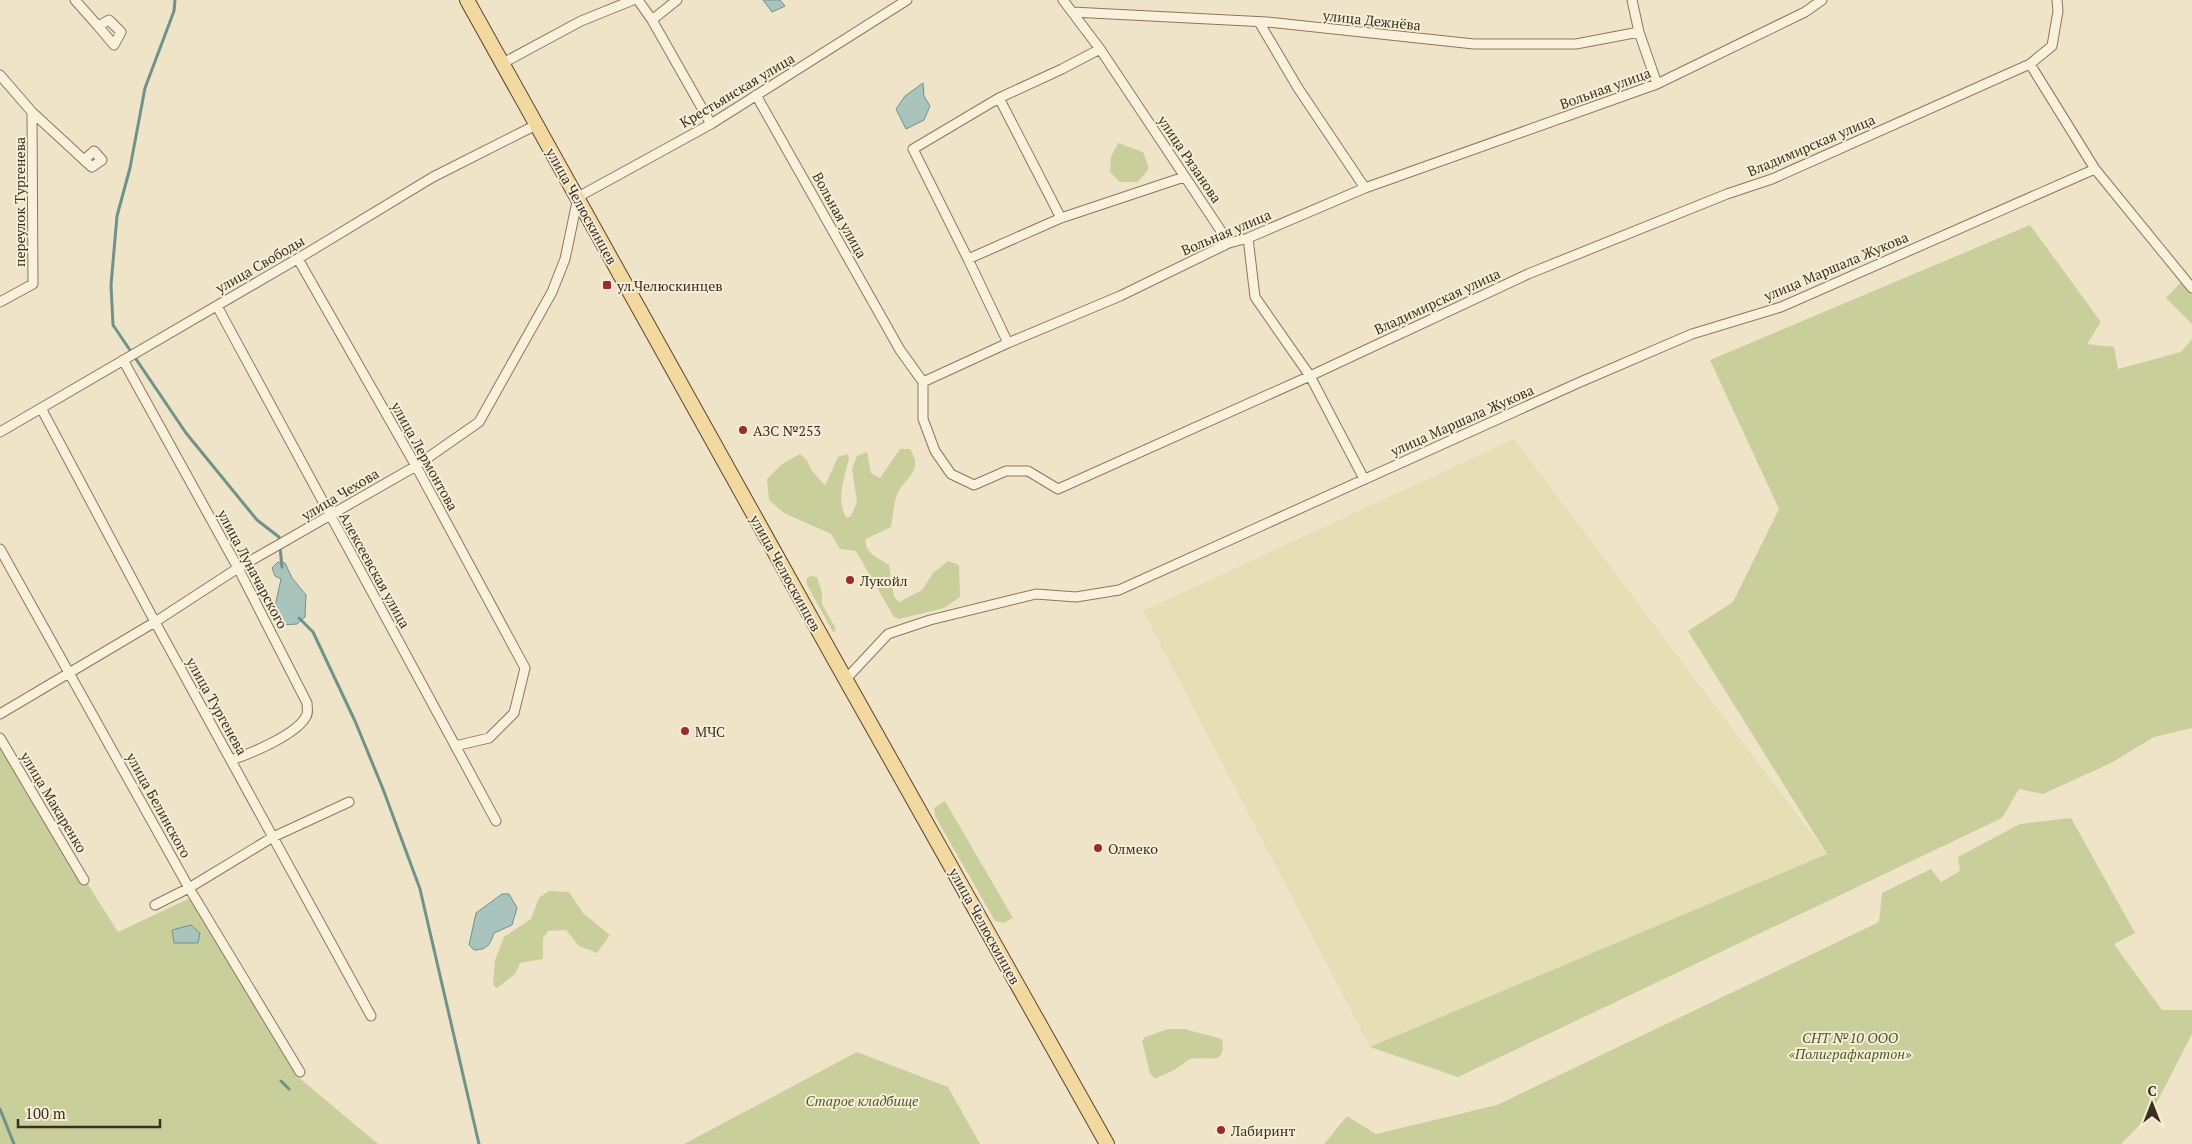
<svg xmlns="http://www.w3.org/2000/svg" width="2192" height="1144" viewBox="0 0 2192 1144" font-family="'PT Serif',serif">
	<rect width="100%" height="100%" fill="#f0e4c8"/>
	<path fill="#e6deb5" d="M1514,439L1827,854L1370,1047L1143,611Z"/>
	<path fill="#c9cf9b" d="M1118,143L1143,152L1149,168L1138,182H1120L1110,172L1111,157Z
		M2030,225L2101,322L2087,344L2114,347L2118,369L2181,352L2192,339V728L2154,737L2111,763L2043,794L2019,789L2002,818L1458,1077L1370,1047L1827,854L1688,631L1733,602L1779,509L1710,360Z
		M2181,282L2192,295V324L2166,298Z
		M900,449H910C925,472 904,477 897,495C893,504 893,517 891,527L866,539C864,553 878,558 889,565L894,597L899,602L922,590L933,573L948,561L959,565L960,597L944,608L899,619L894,617L856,551L840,549L831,534L784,513L769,500L767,479L782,464L800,454L807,460L812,471L825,485L838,457L847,454L849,458C845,476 835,502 847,518L851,516L857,502L852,469L857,456L867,452L871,473L880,478Z
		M811,576L817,577L822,593V604L836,629L834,632H833L806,583L807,578Z
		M0,745L118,932L190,898L297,1076L378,1144H0Z
		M945,801L1013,918L1004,923L995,921L935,816L934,808Z
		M2071,818L2135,933L2114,944L2162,1010H2192V1034L2151,1114L2121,1144H1324L1347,1116L1376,1134L1497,1105L1879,922L1882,893L1931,869L1941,882L1960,871L1958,857L2020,824Z
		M549,891L569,892L583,913L610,935L597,953L579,946L566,930L548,931L543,938V959L520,963L515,974L497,988L493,985L495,960L504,937L531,919L539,898Z
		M1168,1029H1184L1222,1039C1227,1068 1207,1055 1190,1059C1185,1061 1181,1066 1177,1068C1170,1073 1162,1075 1155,1079L1150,1073L1142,1041L1145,1037Z
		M857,1052L948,1087L980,1144H684Z"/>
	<path fill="#a9c4bc" stroke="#6f938a" d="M763,0H780L785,6L772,12Z
		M923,83L924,96L930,106L924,120L906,129L896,109L905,96Z
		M278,562L285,563L292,578L306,595L305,617L297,624L280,625L274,611L281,579L275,576L272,568Z
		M502,894H509L517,908L512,925L494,933C490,945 487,950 474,950L469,945L476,913Z
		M191,925L200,933L198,943H174L172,930Z"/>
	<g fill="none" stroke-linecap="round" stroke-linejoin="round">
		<path stroke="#6f938a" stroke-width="3" d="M175,0L174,11L145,88L130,168L117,216L111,285L113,325L186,433L257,520L279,537L282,567
			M299,618L313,632L355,721L383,789L420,889L479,1144
			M281,1081L289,1089
			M0,1109L14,1144"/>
		<g stroke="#8d765c" stroke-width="11">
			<path id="street" d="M75,0L98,26L109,20L121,32L114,45L98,26
				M638,0L652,20L711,124
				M1063,0L1100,49L1229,243L1233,242
				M1632,0L1639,32L1657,84
				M1072,12L1267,22L1474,44H1576L1639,32
				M652,20L677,0
				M1259,22L1298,88L1365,188
				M503,63L581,21L633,0
				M2030,64L2052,46L2058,11L2057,0
				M0,75L32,112L84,160L92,167L102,160L94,151L84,160
				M756,95L900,350L923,382L1008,343L1120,296L1229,243L1248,238L1365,188L1657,84L1805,12L1822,0
				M999,98L913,149L968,259L1061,218L1184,177
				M1061,218L999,98L1062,69L1100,49
				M1248,238L1255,297L1310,376L1364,479
				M298,259L416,466L525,668L514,713L489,738L455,746
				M968,259L1008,343
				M0,302L33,284L32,112
				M217,306L496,821
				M123,360L238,568L307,703C307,708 309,714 305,718C295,735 250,754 231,760
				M923,382V419L935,451L951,474L974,485L1006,471H1028L1058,489L1310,376L1528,274L1727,194L1772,179L2030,64L2095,169L2192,288
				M41,408L155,622L371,1016
				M0,432L309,252L433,177L536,125
				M0,549L189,888L300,1072
				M846,679L888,634L930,620L1036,594L1076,597L1119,590L1578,383L1692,334L1781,307L2095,169
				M0,714L155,622L238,568L416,466L479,422L552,292L565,259L578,197L711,124L907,0
				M0,738L84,880
				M155,905L189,888L273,837L349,802"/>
		</g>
		<g stroke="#5b4430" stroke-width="16">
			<path id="primary" d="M467,0L833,657L1107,1144"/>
		</g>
		<use href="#street" stroke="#faf1dc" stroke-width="9"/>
		<use href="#primary" stroke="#f3d9a0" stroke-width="14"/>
	</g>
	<g fill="#9e2a2b" stroke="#f7eed8" stroke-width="2">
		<rect x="602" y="280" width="10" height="10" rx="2.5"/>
		<circle cx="743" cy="430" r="5"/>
		<circle cx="850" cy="580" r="5"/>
		<circle cx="685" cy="731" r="5"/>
		<circle cx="1098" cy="848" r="5"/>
		<circle cx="1221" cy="1130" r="5"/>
	</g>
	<g text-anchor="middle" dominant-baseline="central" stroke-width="4" stroke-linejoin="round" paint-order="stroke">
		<g font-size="14" fill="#3d2e20" stroke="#f7eed8">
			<text transform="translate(1372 20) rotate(6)">улица Дежнёва</text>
			<text transform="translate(1605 88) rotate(-20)">Вольная улица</text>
			<text transform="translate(737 90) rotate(-31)">Крестьянская улица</text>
			<text transform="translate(1811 145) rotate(-23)">Владимирская улица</text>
			<text transform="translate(1190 159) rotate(56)">улица Рязанова</text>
			<text transform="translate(19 202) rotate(-90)">переулок Тургенева</text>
			<text transform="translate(582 206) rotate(61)">улица Челюскинцев</text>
			<text transform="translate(840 215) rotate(61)">Вольная улица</text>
			<text transform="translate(1226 232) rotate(-23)">Вольная улица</text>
			<text transform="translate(260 264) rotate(-30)">улица Свободы</text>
			<text transform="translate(1836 266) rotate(-23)">улица Маршала Жукова</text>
			<text transform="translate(1437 301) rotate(-25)">Владимирская улица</text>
			<text transform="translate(1462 420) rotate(-24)">улица Маршала Жукова</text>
			<text transform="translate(425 456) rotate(61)">улица Лермонтова</text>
			<text transform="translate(340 494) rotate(-31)">улица Чехова</text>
			<text transform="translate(253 569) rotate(62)">улица Луначарского</text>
			<text transform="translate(375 570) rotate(61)">Алексеевская улица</text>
			<text transform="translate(786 573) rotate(61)">улица Челюскинцев</text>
			<text transform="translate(217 706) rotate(61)">улица Тургенева</text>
			<text transform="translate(54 802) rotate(59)">улица Макаренко</text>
			<text transform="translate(159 805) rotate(61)">улица Белинского</text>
			<text transform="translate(985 926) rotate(61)">улица Челюскинцев</text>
		</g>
		<g font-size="14" fill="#3d2e20" stroke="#f7eed8" text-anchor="start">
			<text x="617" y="285">ул.Челюскинцев</text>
			<text x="753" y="430">АЗС №253</text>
			<text x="860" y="580">Лукойл</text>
			<text x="695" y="731">МЧС</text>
			<text x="1108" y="848">Олмеко</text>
			<text x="1231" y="1130">Лабиринт</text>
		</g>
		<g font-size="14" font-style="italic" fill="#4d5a26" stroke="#f7eed8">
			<text x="1850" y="1037">СНТ №10 ООО<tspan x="1850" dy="16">«Полиграфкартон»</tspan></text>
			<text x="862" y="1100">Старое кладбище</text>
		</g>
	</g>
	<g transform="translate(2152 1104)" stroke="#f7eed8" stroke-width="4" paint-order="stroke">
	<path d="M0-4L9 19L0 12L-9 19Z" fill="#3d2e20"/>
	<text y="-8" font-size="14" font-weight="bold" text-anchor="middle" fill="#3d2e20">С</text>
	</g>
	<path d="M18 1119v8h142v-8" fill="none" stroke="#3d2e20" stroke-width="2.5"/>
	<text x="25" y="1119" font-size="15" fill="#3d2e20" stroke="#f7eed8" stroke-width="4" paint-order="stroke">100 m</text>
</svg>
